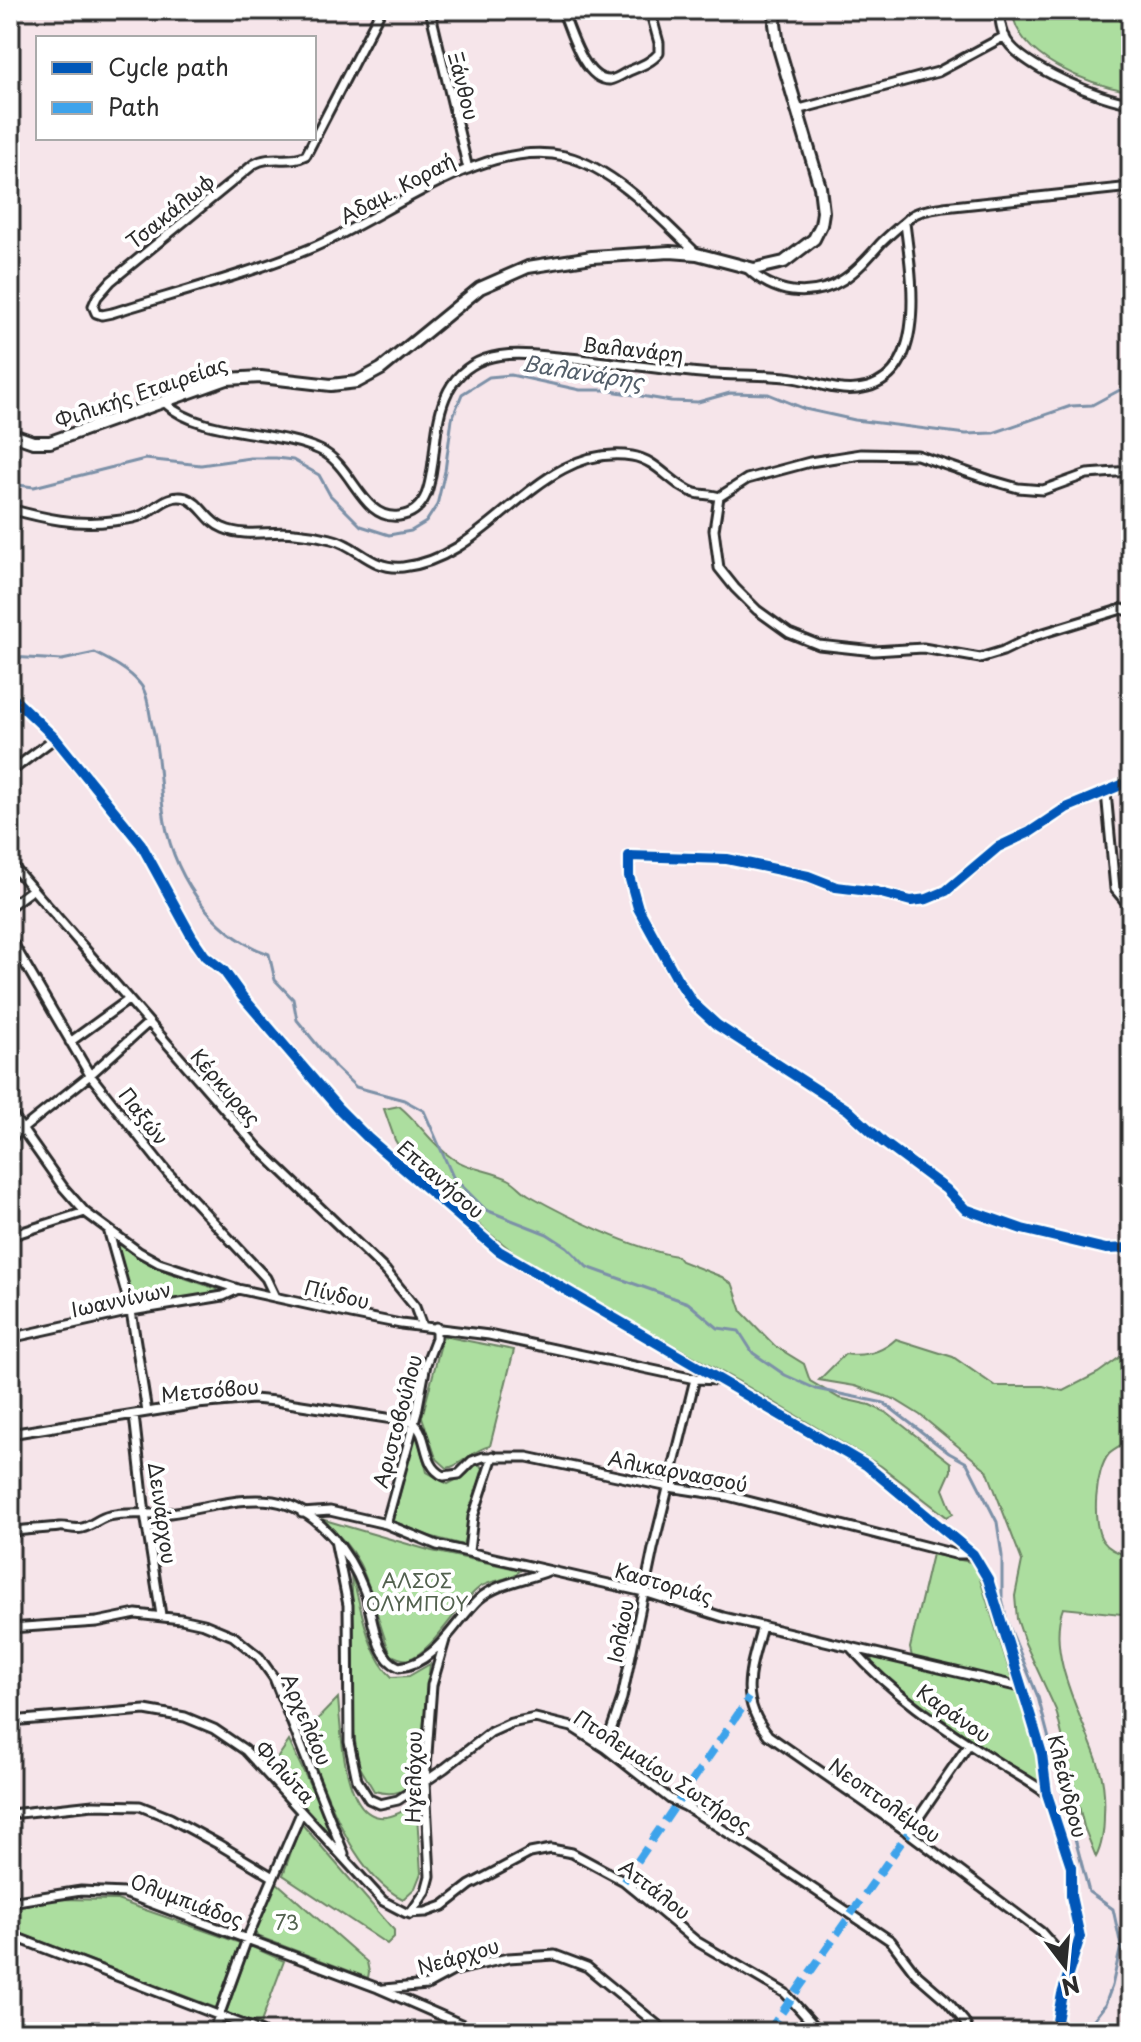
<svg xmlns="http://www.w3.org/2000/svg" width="1141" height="2042" viewBox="0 0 1141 2042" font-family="'Playpen Sans',sans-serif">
	<rect width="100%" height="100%" fill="#f6e5ea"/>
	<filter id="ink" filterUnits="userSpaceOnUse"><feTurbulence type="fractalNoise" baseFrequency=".0125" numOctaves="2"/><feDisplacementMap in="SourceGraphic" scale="16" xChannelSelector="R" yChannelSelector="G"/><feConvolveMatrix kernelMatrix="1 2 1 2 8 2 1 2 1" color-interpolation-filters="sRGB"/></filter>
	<g filter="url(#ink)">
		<path fill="#acde9f" stroke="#6c8465" stroke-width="2" d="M1012,10H1131V92C1089,84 1017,59 1012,10Z
			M399,1106C419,1122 431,1144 452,1158C469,1170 492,1170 510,1180C517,1184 522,1191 529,1195C568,1217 633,1249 677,1256L681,1261L722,1277L733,1285L742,1312L775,1346L804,1364L810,1381L839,1398L870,1405L887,1413L951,1463V1471L943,1489L953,1514L947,1517L881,1466L743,1384L529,1264L490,1234L409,1163L395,1140L384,1109Z
			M117,1242L158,1269L217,1289L218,1292L133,1307Z
			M443,1336L514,1350L490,1446C470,1451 462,1466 447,1468L436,1458L422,1417Z
			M896,1339L953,1357L995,1386H1043L1063,1391L1098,1373L1131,1349V1440C1125,1444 1114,1449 1109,1454C1095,1470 1091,1525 1103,1541C1110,1551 1121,1553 1131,1557V1615L1063,1608C1045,1655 1085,1722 1099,1766C1104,1782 1105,1799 1104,1815C1104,1829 1103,1844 1096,1857L1084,1827L1056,1710L1025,1643L1017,1619L1015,1596L1022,1561L987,1470L920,1415L894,1399L855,1386L819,1380L845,1354C865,1357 881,1353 896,1339Z
			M417,1436L427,1472L448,1484L467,1474L477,1463L483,1468L463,1545L429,1536L393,1521L414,1438Z
			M321,1519L432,1551L521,1570C510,1581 493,1579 480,1587C458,1603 433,1652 409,1659C403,1661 397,1657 391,1655C367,1597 375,1563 321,1519Z
			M932,1554L970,1562L977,1570L1012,1679H1003L912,1657L910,1648Z
			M351,1573C362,1606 366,1653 392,1677L409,1676L430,1664L418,1777C406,1793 393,1796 374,1791L358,1764L354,1732V1625Z
			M871,1657L1017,1690L1038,1762L1041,1783L976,1743L883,1676L873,1666Z
			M338,1698C342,1740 344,1859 416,1802L421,1873L415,1888L403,1899C350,1873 324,1786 303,1734Z
			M289,1741L322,1810L330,1834L270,1769Z
			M301,1823L394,1930V1937L387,1944L283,1875Z
			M276,1882L367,1962L369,1972L368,1978L257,1936L256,1930Z
			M57,1899L117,1900L240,1943L216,2008L24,1935L10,1927V1907Z
			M250,1946L284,1961L260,2025L226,2013Z"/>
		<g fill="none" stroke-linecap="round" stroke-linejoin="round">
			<path stroke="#7b90a7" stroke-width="3" d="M10,484L34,487L145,459L201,465L250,458H276L293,460L319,475L330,495L361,526L389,535L411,531L426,522L437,505L445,471L452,419L462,394L489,377L511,375L580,390H605L671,401L698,402L730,393L768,394L805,409L855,420L966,434L993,433L1071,406L1092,405L1131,384
				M10,657L62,660L95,653C111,661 129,670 140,684C148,693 149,713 152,725C160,755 159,779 163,809C170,870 210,934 269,954L275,980L293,999L297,1020L335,1067L356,1087L404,1100L424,1111L453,1177L486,1210L547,1234L567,1247L587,1267L688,1303L718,1328L739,1331L753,1353L785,1375L816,1389L884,1403L949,1453L967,1463L997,1522L1002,1556V1598L1007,1621L1038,1697L1089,1892L1113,1909L1121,1946L1131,1966
				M1084,2032L1105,2005L1112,1986L1121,1946"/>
			<g stroke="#2b2b2b" stroke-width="13">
				<path id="street" d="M381,10L306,155C290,164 271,154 254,164L111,281L97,297L93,306L96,313L102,315L112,313C179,292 249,274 314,247C388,216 484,137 565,156C614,168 661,219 696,253
					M430,10L468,169
					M562,10C570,29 584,81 610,80C616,79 622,75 627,72C638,67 651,63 659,53V43L650,10
					M999,10C1000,20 1001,32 1007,41C1024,67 1101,100 1131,103
					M796,110L938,72L1005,36
					M748,269C759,280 776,289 792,291C834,296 856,272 881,243C890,234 900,226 909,218C917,210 934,209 944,207L1131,187
					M165,403C201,437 276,429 320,450C353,465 362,521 399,516C460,508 405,388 485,359C511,350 542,356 569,358C613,362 657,369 701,373C730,376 758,374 786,377C810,379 833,392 857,389C931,381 911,273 905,223
					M1131,471L1087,474L1043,490L1018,488L990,480L917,455L861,454L810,462L747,479L719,497L714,530L719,568L735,588L757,610L789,633L819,645L874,651L923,648L980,658L1003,651L1034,636L1122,609L1131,612
					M10,509C43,518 77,526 112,521C121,520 134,519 142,515C157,509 167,493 186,498C201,503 207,522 223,528C246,538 271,530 295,533C307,534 319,536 331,539C358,545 370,570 403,567C491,558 537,442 632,456C658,460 672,486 695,493C702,495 711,494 719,497
					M10,695L55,738L141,844L192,937L205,956L224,971L242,996L338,1108L368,1138L499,1251L866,1465L973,1554L988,1579L1031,1717L1042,1754L1047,1794L1071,1867V1896L1080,1937L1062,1994L1055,2032
					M10,772L55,738
					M1131,781L1066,808L1030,832L998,847L946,891L927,899L911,901L877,892L836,887L808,876L727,859L629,856V876L638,908L676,977L694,1004L717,1025L848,1110L883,1142L946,1189L965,1209L1022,1229L1106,1249L1131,1248
					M1106,792L1115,889L1131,908
					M10,863L260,1150L386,1271L415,1307L422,1326
					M10,906L33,889
					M10,938L90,1075L167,1172L266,1278L275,1297
					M70,1042L128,1000
					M10,1112L63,1187L85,1212L139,1252L159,1263L238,1289L351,1314L401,1324L489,1335L695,1379L720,1380
					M10,1139L90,1075L148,1023
					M108,1229L131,1311L147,1412
					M10,1236L85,1212
					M10,1338L131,1311L223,1296L238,1289
					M134,1415L145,1514L161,1615
					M10,1434L197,1404L253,1399L275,1401L413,1422C430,1436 421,1465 444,1476L459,1474L472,1461L483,1457H527L669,1487L728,1496L955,1554H973
					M302,1513L330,1511L386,1524L437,1545L644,1592L723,1617L1020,1687
					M386,1524L417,1412L426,1364L436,1338V1327
					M10,1532C26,1529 43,1529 59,1527C67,1526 74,1530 82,1528C92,1526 99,1518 109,1516C130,1511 150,1516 170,1513C203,1509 240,1496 273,1501C318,1508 350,1553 365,1592C373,1615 374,1657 399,1667C435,1665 456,1620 479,1599C497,1583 526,1580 548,1571
					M335,1540L348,1605L349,1742L357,1780L369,1799L380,1804L398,1800L445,1768L491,1732L511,1723L535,1718L572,1727L605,1748L670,1799L685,1806L757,1851L891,1941L916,1974L946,2000L964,2021L969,2032
					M469,1551L473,1517L493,1456
					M762,1626C751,1668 737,1697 768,1735L909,1833L1041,1932L1071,1966
					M10,1628L97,1622L136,1614L181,1619L204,1624L233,1636L259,1657L274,1678L344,1854
					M852,1649C890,1692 940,1726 989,1757C1008,1770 1029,1780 1047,1794
					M10,1721L145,1710L185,1717L214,1729L245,1750L383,1901L406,1913L426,1912L443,1906L470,1885L530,1853L551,1849L572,1853L624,1881L696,1941L785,1993L820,2032
					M605,1748L622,1698L653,1549L695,1379
					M10,1814L93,1805L140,1806L170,1818L218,1844L273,1877
					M908,1833L969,1744
					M10,1902L81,1891L124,1893L378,1988L479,2032
					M410,1914L426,1891L430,1876L425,1782L432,1685L445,1640
					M10,1935L262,2032
					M384,1989L427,1985L453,1971L508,1958L555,1955L587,1967L666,2032
					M213,2032L247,1939L301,1813"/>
			</g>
			<g stroke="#2b2b2b" stroke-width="16">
				<path id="secondary" d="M10,434L33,442H50L227,379L261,377L331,385L357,382L381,369L480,288L528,267L592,257L670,252L697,254L754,269L784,262L814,239L821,225L823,212L820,187L778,45L775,24L776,10"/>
			</g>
			<use href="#street" stroke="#fff" stroke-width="7"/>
			<use href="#secondary" stroke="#fff" stroke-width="10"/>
			<path stroke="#3ea3eb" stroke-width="8" stroke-dasharray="16 8" stroke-linecap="butt" d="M624,1881L749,1698
				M768,2032L908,1833"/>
			<g stroke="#fff" stroke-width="15">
				<path id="cycleway" d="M10,695L55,738L141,844L192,937L205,956L224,971L242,996L338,1108L368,1138L499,1251L866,1465L973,1554L988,1579L1031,1717L1042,1754L1047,1794L1071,1867V1896L1080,1937L1062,1994L1055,2032
					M1131,781L1066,808L1030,832L998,847L946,891L927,899L911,901L877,892L836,887L808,876L727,859L629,856V876L638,908L676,977L694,1004L717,1025L848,1110L883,1142L946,1189L965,1209L1022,1229L1106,1249L1131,1248"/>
			</g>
			<use href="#cycleway" stroke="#0057b8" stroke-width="10"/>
		</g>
	</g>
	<g text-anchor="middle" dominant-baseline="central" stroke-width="8" stroke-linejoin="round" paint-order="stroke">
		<g font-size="20" fill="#2b2b2b" stroke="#fff">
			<text transform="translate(464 86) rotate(76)">Ξάνθου</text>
			<text transform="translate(397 188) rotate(-28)">Αδαμ. Κοραή</text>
			<text transform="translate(170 211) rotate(-39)">Τσακάλωφ</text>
			<text transform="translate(633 349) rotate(6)">Βαλανάρη</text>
			<text transform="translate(141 392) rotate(-19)">Φιλικής Εταιρείας</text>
			<text transform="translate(226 1087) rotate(49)">Κέρκυρας</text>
			<text transform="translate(144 1116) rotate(52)">Παξών</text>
			<text transform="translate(441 1179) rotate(41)">Επτανήσου</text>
			<text transform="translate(337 1294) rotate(13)">Πίνδου</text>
			<text transform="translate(121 1299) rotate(-12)">Ιωαννίνων</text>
			<text transform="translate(210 1390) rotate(-5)">Μετσόβου</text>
			<text transform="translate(397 1421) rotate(-75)">Αριστοβούλου</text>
			<text transform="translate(678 1471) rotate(11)">Αλικαρνασσού</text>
			<text transform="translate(163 1513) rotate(82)">Δεινάρχου</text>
			<text transform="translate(664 1583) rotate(16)">Καστοριάς</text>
			<text transform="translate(620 1631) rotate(-79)">Ιολάου</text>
			<text transform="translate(954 1713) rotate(35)">Καράνου</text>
			<text transform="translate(307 1719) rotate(67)">Αρχελάου</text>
			<text transform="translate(663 1771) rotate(33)">Πτολεμαίου Σωτήρος</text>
			<text transform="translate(285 1772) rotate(47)">Φιλώτα</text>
			<text transform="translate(413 1777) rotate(-89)">Ηγελόχου</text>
			<text transform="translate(1068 1786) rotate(76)">Κλεάνδρου</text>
			<text transform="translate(885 1800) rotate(35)">Νεοπτολέμου</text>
			<text transform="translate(655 1889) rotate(38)">Αττάλου</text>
			<text transform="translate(187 1900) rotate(20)">Ολυμπιάδος</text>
			<text transform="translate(458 1956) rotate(-16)">Νεάρχου</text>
		</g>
		<g font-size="20" fill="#52614e" stroke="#fff">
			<text x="417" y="1580">ΑΛΣΟΣ<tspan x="417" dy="23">ΟΛΥΜΠΟΥ</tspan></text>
			<text x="287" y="1922">73</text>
		</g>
		<g font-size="22" font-style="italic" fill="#535e69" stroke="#fff">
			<text transform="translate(583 371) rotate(9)">Βαλανάρης</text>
		</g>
	</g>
	<rect width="1141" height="2042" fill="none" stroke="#fff" stroke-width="40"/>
	<rect x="20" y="20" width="1101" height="2002" fill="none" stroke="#2b2b2b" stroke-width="3" filter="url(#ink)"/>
	<rect x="36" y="36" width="280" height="104" fill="#ffffff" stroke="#aaaaaa" stroke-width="2"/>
	<rect x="52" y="62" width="40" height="12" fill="#0057b8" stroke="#aaaaaa" stroke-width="2"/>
	<text x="108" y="76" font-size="24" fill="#2b2b2b">Cycle path</text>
	<rect x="52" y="102" width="40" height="12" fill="#3ea3eb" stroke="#aaaaaa" stroke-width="2"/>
	<text x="108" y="116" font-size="24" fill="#2b2b2b">Path</text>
	<g transform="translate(1065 1966) rotate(164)" stroke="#ffffff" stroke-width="6" paint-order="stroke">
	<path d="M0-6L14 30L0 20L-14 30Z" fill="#2b2b2b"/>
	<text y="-12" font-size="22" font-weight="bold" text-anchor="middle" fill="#2b2b2b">N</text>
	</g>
</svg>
